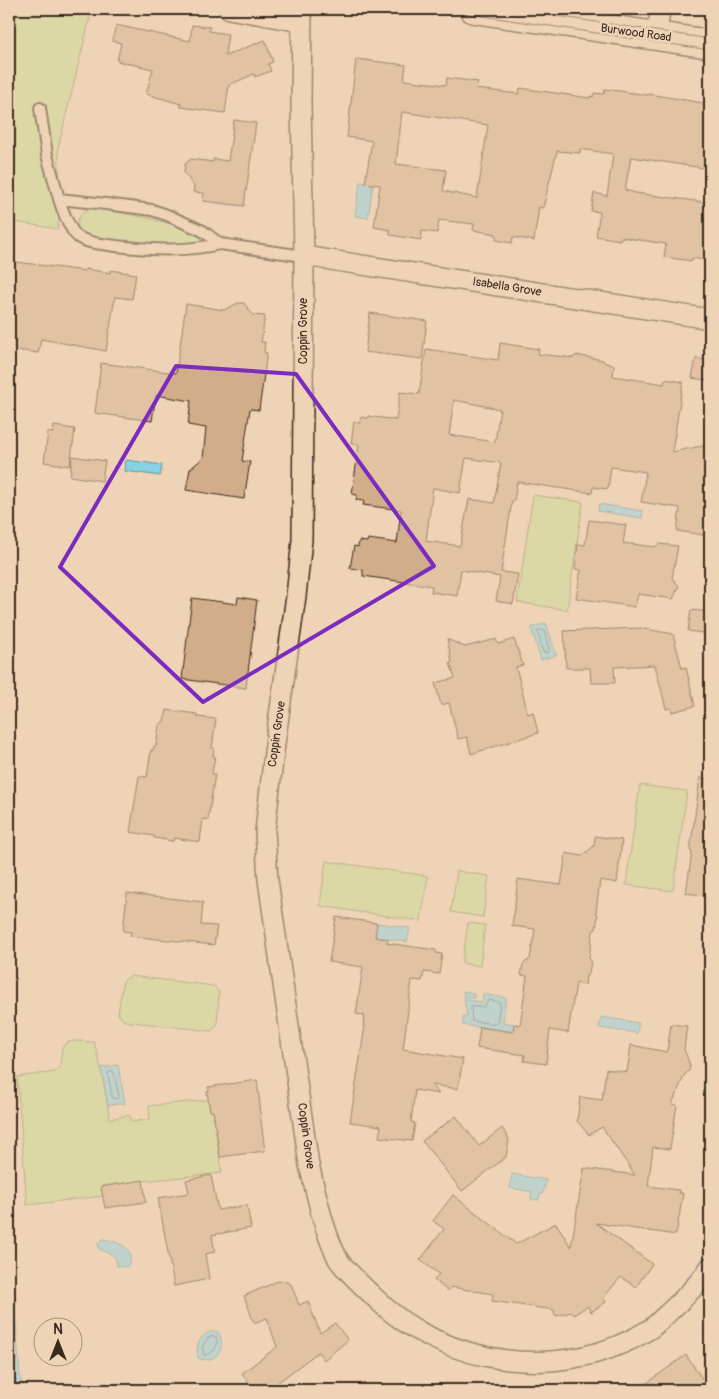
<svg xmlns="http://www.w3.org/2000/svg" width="719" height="1399" viewBox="0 0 719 1399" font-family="Pangolin,sans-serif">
	<rect width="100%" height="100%" fill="#efd3b6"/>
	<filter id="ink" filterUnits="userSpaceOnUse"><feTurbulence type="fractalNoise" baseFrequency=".02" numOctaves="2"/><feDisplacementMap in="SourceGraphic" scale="10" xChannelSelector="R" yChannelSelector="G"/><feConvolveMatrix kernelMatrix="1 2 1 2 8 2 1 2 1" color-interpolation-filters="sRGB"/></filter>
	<g filter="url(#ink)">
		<path fill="#c4dd93" stroke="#808458" d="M9,9H92L58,148L60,186L58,229L9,221Z
			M90,208C116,212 187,222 204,240L202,243L188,246H139L95,239L83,235L77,229C77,218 80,213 90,208Z
			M533,495L583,502L567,610L517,602Z
			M640,785L687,791L673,891L626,885Z
			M326,861L428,876L421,921L320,906Z
			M457,871L489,876L483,917L451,912Z
			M468,923L485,925L480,966L462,963Z
			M131,976L214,986L219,992L217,1025L211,1031L124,1021L118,1014L123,981Z
			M76,1041L94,1042L101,1068L110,1119L129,1115L132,1122L150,1119L149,1106L208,1100L210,1111H213L222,1173L143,1181L102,1186L103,1196L27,1205L17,1077L55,1072L60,1066L62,1048L67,1042Z"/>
		<path fill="#86d3e6" stroke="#688f96" d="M360,182L373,184L368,218L355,216Z
			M126,460L162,465L160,476L125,471Z
			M599,504L643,511L642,518L598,511Z
			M546,623L556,655L541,660L531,628Z
			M377,923L410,928L407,942L375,937Z
			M463,991L470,992L474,994V998H467V1000L482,1002L483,994L506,998L503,1022L514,1024L513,1032L463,1025V1016H467Z
			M601,1017L639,1023L637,1033L599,1028Z
			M118,1065L125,1103L108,1105L101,1068Z
			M512,1174L546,1180L543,1194H540L539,1200L531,1199L532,1192L510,1188Z
			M9,1238L13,1280L20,1377L25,1390H9Z
			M102,1239C117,1241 139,1248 127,1267L117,1266L116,1259L112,1255L99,1249L98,1243Z
			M214,1331L218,1332C228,1346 216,1366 198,1358C195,1344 200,1334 214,1331Z"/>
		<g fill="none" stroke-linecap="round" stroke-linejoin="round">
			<path stroke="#596e6e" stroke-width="1" d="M542,630L544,631L549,650V652L546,653L543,652L538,633V631Z
				M489,1000L498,1002L500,1003L497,1023L495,1024L472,1021L471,1007H483Z
				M113,1071L114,1073L119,1096L118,1098L115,1099L112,1097L108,1074L109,1072Z
				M9,1290L15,1378L20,1390
				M213,1336L216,1337C219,1344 216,1350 209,1354L204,1355L202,1347L207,1339Z"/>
		</g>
		<path fill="#d1ad8a" stroke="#3b2a1e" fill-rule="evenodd" d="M116,25L190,41L192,25L210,27L209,31L228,34L225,56L265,40L273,62L268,64L271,71L255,77L254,74L229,85L225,113L181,107V104L146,94L153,69L117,61L121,43L112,41Z
			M356,59L406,65L404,80L446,85L447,78L478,82L476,89L519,94L520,88L590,98V96L593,97L594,93L604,94L605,89L648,95V94L710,104V169L631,157L625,190L636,193L710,203V261L692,258V261L664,257L666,244L621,237L620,240L596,236L600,212L591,211L594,193L607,196L613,154L580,149V153L557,151L543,208L539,207L534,241L513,237L512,243L496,240V234L473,230L474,224L439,220L437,233L422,231L421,240L390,235V230L374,227L380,185L365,183L372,141L347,137ZM402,112L488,125L477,198L443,191L446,170L396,164Z
			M234,120L256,123L244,206L203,201L204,193L193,192L194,186L184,173L185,164L191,159L213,162V159L228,161Z
			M9,261L85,271V269L110,273V270L136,274L132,299L115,297L106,351L41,339L38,353L9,349Z
			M238,303H244L253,315L265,316L261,342H265L264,352L267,353L259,410L250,409L242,461L250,462L244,499L186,490L190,469L203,458L206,428L188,425L191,401L156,395L152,421L95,413L101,363L176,373L186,304L224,310Z
			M370,313L427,321L422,359L365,352Z
			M500,343L539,349L538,354L574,358L576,355L603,360L605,363L614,365L613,376L664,384L665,379L683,382L672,452L702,446L710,447V536L677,531L680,508L641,502L646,472L611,467L608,489L593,487L592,493L517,482L514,501H512L501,572L518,574L513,604L496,601L500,577L461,570L457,596L431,592L432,586L363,576V570L350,568L354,546L358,547L359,541L367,542L368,539L397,543L401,510L363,505L364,501L356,500L357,495L352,494L359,445L351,444L354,422L360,423L361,417L368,418V416L396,420L400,392L419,394L426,349L498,360ZM454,400L500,409L495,442L449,435ZM466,458L501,463L494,503L469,499L460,546L426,541L433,488L460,493Z
			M696,358L710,361V381L692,378Z
			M54,426L75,429L70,466L44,462L48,432L53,433Z
			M72,456L105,461L102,481L70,476Z
			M589,520L626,525L623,543L655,547L659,544L678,546L672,578L679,586L673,599L638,594L635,607L576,598L581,570L575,569L578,544L585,545Z
			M238,597L257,600L246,688L182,679L192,598L237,604Z
			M691,610L710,612V634L688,631Z
			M641,628L673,634L682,668L686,667L695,706L672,712L671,708L666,709L655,665L614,667L615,683H591L590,668H566L564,631Z
			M447,639L465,647L496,639L498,644L514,639L523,665L516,667L528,714L533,712L538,733L471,754L467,737L458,739L449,703L441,705L435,683L455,678L450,663L452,662Z
			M167,710L197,714V717L216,719L212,748H214L213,756H215L212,774H215L208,820L203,819L200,842L174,838L173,841L154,838V836L130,832L139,776L147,777L151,750H153L154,746H156L159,725L164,721Z
			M700,778L710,779V896L686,893L692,852L690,851Z
			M595,836L622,840L617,883L600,880L596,912L598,915L596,929L593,931L589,958L591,960L589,974L586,976L585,985L576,983L568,1033L550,1030L546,1064L524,1061L525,1055L477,1048L480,1027L513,1032L514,1024L520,1025L527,976L521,975L523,964L530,959L535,929L512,926L518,879L561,885L566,853L582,856L594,846Z
			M127,893L203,902L201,925L217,926L214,945L130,936L131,932L123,931Z
			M336,917L377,923L375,937L388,939L387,943L436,950V953L442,954L439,974L424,972L422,981L412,980L403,1049L463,1059L458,1089L432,1085L439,1094L415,1090L411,1122L415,1123L412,1141L379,1137L381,1126L350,1122L365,1026H363L364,1015L356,1014L363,967L329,962Z
			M671,1024L687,1026L684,1049L690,1065L689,1071L685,1074L672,1104L677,1105L670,1149L653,1147L648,1186L679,1190L678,1193H683L676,1235L596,1223L652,1264L636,1287L621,1277L603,1298L606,1302L591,1312L587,1306L574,1315L572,1312L555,1316L554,1310L492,1301L493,1294L451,1287L448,1291L434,1280L439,1274L420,1260L444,1229L433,1221L453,1195L516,1244L556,1223L571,1247L584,1168L635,1175L602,1127L589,1135L577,1121L580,1097L602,1100L606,1069L627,1072L631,1045L667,1052Z
			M257,1080L260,1104L259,1105L265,1151L220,1157L213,1111H210L207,1092L209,1091L208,1087Z
			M456,1116L479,1146L502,1128L509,1139L506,1157L462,1191L422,1141Z
			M211,1175L218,1210L247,1205L251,1228L212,1235L215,1252L205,1254L209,1279L174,1286L158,1198L189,1193L186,1180Z
			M143,1180L146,1202L105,1208L101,1187Z
			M278,1281L287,1282L291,1284L299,1305L308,1301L320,1333L335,1323L348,1340L324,1360L318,1352L268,1390H253L242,1373L277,1347L267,1318L254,1323L244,1296Z
			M686,1355L710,1390H637Z"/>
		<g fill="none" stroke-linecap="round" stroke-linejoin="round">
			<g stroke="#3b2a1e" stroke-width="14">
				<path id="lane" d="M40,108L47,155L59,199L106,204L152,210L167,215L203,231L220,244L304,256
					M59,199C62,209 70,231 78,237C89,244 104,244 116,246C152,250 184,252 220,244"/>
			</g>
			<g stroke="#3b2a1e" stroke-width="22">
				<path id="street" d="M229,9L301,22
					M302,9L301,102L304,256L302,540L296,596L275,744L265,831L268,880L309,1165C317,1196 323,1230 338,1259C344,1269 365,1288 374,1297C445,1368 565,1383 650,1329C656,1325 661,1319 667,1314C682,1300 698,1285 710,1267
					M657,37L660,9
					M304,256L710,319"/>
			</g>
			<g stroke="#3b2a1e" stroke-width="31">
				<path id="primary" d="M474,9L710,44"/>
			</g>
			<use href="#lane" stroke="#efd3b6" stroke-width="10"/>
			<use href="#street" stroke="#efd3b6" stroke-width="19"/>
			<use href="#primary" stroke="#efd3b6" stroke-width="28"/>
			<path stroke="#3b2a1e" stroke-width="1" d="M436,9L710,50
				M509,9L710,39"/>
		</g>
	</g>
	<path d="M0 0H719V1399H0ZM176,366L296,374L434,566L203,702L60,567Z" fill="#efd3b6" fill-opacity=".55" fill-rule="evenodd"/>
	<path fill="none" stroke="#7b2cbf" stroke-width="4" stroke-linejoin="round" d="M176,366L296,374L434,566L203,702L60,567Z"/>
	<g text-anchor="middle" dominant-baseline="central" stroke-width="5" stroke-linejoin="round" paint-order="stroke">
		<g font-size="12" fill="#3b2a1e" stroke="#efd3b6">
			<text transform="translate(636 33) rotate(8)">Burwood Road</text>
			<text transform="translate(507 287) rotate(9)">Isabella Grove</text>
			<text transform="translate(303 331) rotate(-90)">Coppin Grove</text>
			<text transform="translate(277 734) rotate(-82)">Coppin Grove</text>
			<text transform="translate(306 1136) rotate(82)">Coppin Grove</text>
		</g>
	</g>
	<rect width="719" height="1399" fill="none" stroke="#efd3b6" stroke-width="30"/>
	<rect x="15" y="15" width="689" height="1369" fill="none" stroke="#3b2a1e" stroke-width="2" filter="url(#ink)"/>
	<g transform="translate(58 1342)"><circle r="24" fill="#efd3b6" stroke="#a78f79"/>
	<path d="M0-4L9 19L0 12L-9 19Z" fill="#3b2a1e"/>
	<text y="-8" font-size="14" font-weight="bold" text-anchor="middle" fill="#3b2a1e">N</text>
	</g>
</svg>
